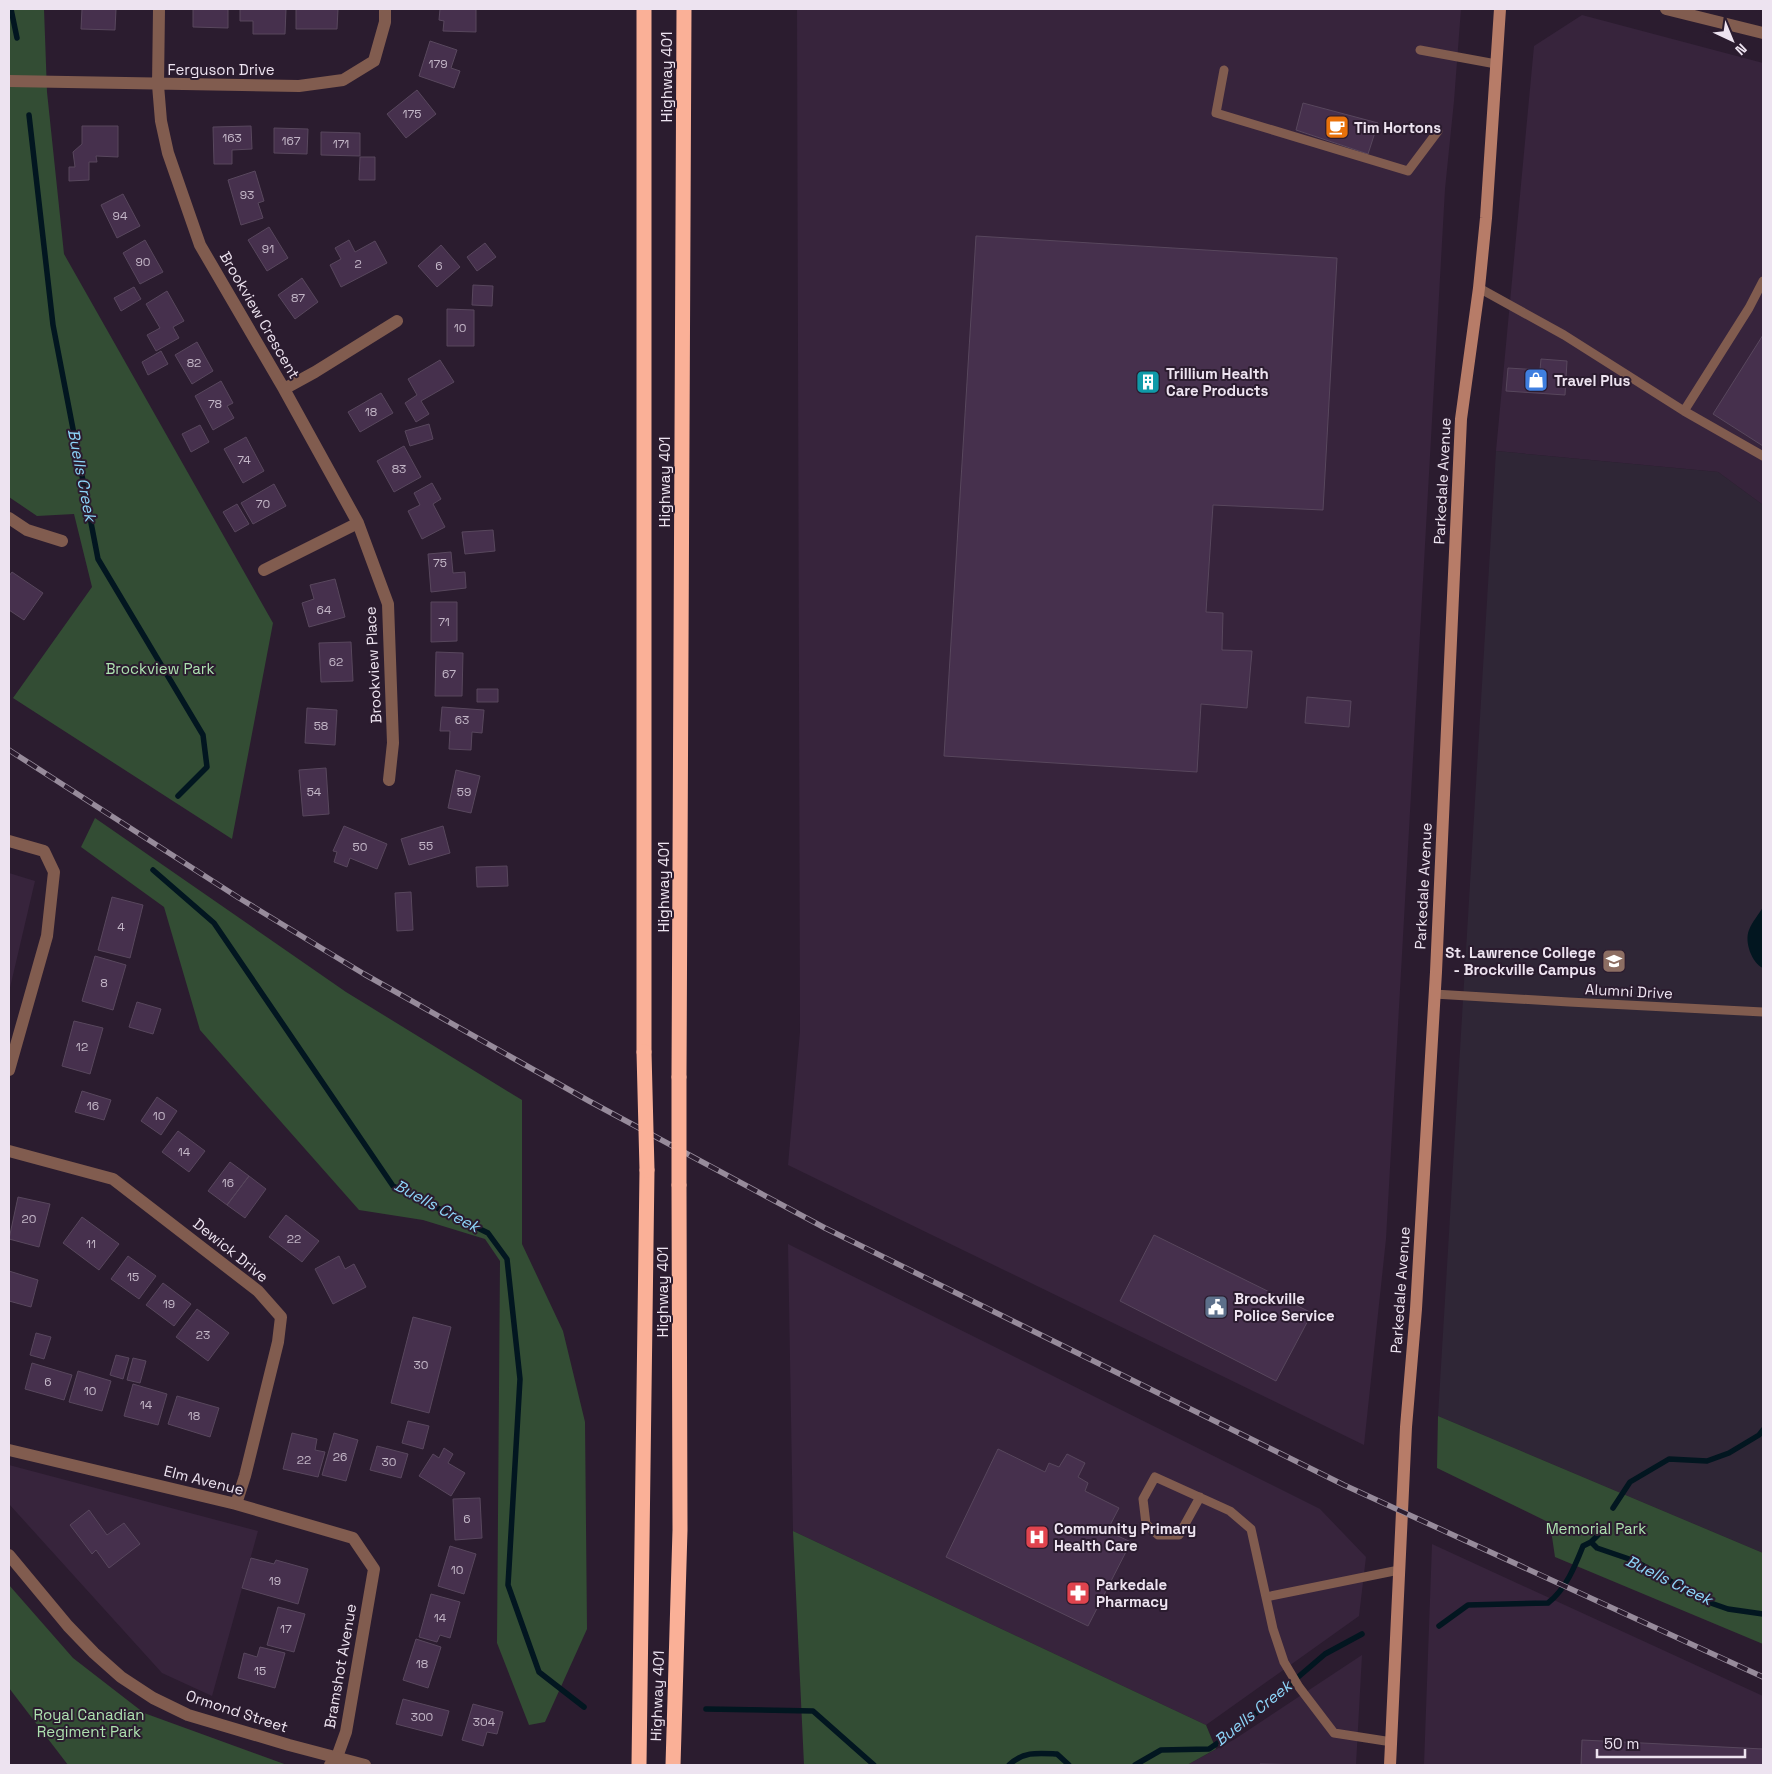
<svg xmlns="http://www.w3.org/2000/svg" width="1772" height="1774" viewBox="0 0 1772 1774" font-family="'Space Grotesk',sans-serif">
	<rect width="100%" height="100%" fill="#2b1c2f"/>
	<path fill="#37243c" d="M797,9H1461L1454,101L1445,189L1386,1239L1364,1445L788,1165L800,1032Z
		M1582,15L1763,63V505L1718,472L1496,451L1534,46Z
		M9,873L35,881L9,992Z
		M788,1244L1320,1509L1366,1557L1359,1616L1206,1725L793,1531Z
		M9,1465L258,1531L212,1696L162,1673L9,1504Z
		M1432,1544L1763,1696V1765H1424Z
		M1362,1655L1356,1765H1187L1235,1739Z"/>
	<path fill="#2f2636" d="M1496,451L1718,472L1763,505V1553L1438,1416Z"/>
	<path fill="#334d34" d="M9,9H44L47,92L64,254L273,623L232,839L13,698L92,587L74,514L37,516L9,497Z
		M95,818L346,992L522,1100V1244L563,1331L585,1422L587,1629L545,1722L529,1725L497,1643L500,1261L485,1239L423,1220L359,1210L200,1030L164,907L81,847Z
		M1438,1416L1763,1553V1644L1555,1557L1550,1523L1437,1468Z
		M793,1531L1206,1725L1216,1749L1187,1765H804Z
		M9,1585L73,1658L144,1713L287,1765H68L9,1688Z"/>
	<path fill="#021620" d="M1763,907V968C1752,963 1744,942 1749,930C1752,922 1759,914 1763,907Z"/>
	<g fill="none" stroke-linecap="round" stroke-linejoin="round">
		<path stroke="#021620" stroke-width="5.5" d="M11,9L17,38
			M29,115L53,325L98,559L203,735L207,767L178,796
			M153,870L214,923L393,1186L488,1233L507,1259L520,1379L508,1585L539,1672L584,1707
			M1613,1508L1630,1482L1669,1459L1707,1461L1729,1453L1759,1435L1763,1430
			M1591,1542L1597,1548L1635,1561L1705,1601L1728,1609L1763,1614
			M1439,1626L1468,1605L1548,1603C1566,1589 1575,1566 1583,1546L1591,1542L1605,1528
			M706,1709L813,1711L874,1765
			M1009,1765C1024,1751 1038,1753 1057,1754L1069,1765
			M1135,1765L1161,1750L1209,1749L1234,1732L1325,1654L1362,1634"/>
	</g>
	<path fill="#46304d" stroke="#58475d" d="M82,9H116L115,30L81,29Z
		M193,9H228V28L193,27Z
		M240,9H286L285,34H253V21H240Z
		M296,9H338L337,29H296Z
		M440,9H476V32L443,31L444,21L439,20Z
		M430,41L457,50L451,68L460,71L454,88L419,76Z
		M417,90L436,114L406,138L387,114Z
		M1303,103L1378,123L1368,154L1296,130Z
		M82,126H118V157L96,156L97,162H89V180L69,181V167H75L73,152L82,144Z
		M251,126L252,149L232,150V164H214L213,127Z
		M274,128L308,129L307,154L274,153Z
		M321,132L360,133V156L321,155Z
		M360,157H375V180H359Z
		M255,171L264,201L258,203L263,218L241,225L228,180Z
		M123,194L140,226L117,238L101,205Z
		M269,227L288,258L267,271L248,240Z
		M976,236L1337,258L1323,510L1213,505L1206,612L1223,613L1222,650L1252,651L1247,708L1201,704L1197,772L944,756Z
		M145,240L163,272L140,284L123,253Z
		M349,240L355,252L375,241L387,263L341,287L330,265L341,259L335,248Z
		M485,243L496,257L477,271L467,257Z
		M441,245L460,267L437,287L418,266Z
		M302,278L318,302L295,319L278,295Z
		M473,285L493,286L492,306L472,305Z
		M134,287L141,299L121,311L114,298Z
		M167,291L184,321L173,327L179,338L156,351L147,335L160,328L146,304Z
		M447,309L474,310V346H447Z
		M1763,335V446L1713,414Z
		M197,342L213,371L192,384L175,355Z
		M161,351L168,364L148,375L142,362Z
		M1541,359L1567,361L1565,395L1506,391L1508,368L1540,370Z
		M440,360L454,382L421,401L429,414L416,422L405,403L417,395L408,379Z
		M221,381L233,403L227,406L234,418L213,430L195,396Z
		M381,393L393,413L360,432L348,412Z
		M429,424L433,439L410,446L405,431Z
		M200,425L209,442L191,452L182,434Z
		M246,437L264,471L243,483L224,449Z
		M404,446L421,477L394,492L377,461Z
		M432,483L441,499L433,504L445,527L422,539L408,511L420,505L414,493Z
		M274,484L286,506L253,524L241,503Z
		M237,504L249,524L235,532L223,512Z
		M493,530L495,551L465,554L462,532Z
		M451,552L453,573L465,572L466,588L431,592L428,554Z
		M12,572L43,593L24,620L9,610V576Z
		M335,579L345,617L309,627L302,603L314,599L310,585Z
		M431,602H457V641L431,642Z
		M351,642L353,681L321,682L319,643Z
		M436,652L463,653L462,696H435Z
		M477,689H498V702H477Z
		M1307,697L1351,701L1349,727L1305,723Z
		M442,707L484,710L482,733L472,732L471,750L449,749L450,731H440Z
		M307,708L337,710L335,745L305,743Z
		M326,768L329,814L303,816L299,770Z
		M456,770L480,776L471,813L448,808Z
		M344,826L387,844L377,869L350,858L347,867L334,862L337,852L333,851Z
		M443,826L450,853L409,865L401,839Z
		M507,866L508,886L477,887L476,867Z
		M411,892L413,930L397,931L395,893Z
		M112,897L143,905L130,958L98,950Z
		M95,956L126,965L113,1010L82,1001Z
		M137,1002L161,1009L153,1034L129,1027Z
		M74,1021L103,1028L90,1074L62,1066Z
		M82,1091L111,1100L104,1120L75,1112Z
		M157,1097L177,1111L161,1135L141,1121Z
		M178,1131L205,1151L189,1172L162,1152Z
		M230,1162L249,1176L227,1205L208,1191Z
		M249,1176L266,1189L245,1218L227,1205Z
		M18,1197L50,1204L39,1247L9,1239Z
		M286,1215L319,1241L302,1262L269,1237Z
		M82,1217L119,1244L99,1270L63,1243Z
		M1154,1235L1312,1313L1276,1381L1120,1301Z
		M128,1256L156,1276L139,1299L111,1279Z
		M339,1256L345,1269L354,1264L366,1287L333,1304L315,1269Z
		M9,1271L38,1280L31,1307L9,1301Z
		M163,1283L191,1304L174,1326L146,1305Z
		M197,1309L229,1333L208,1361L176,1337Z
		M413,1317L451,1327L429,1413L391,1403Z
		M36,1333L51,1337L44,1359L30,1355Z
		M116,1355L129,1358L123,1379L110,1375Z
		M133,1358L146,1361L140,1383L127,1380Z
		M32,1363L72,1375L64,1400L25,1389Z
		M78,1371L111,1381L102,1411L69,1402Z
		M133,1384L167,1394L158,1425L124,1416Z
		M177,1396L219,1408L210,1437L168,1424Z
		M408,1421L429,1426L423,1449L402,1443Z
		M292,1433L317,1439L315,1450L325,1452L318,1477L283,1469Z
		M334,1433L358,1440L346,1481L322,1475Z
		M377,1446L408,1454L401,1478L370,1470Z
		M444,1448L453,1454L448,1463L465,1473L451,1496L419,1476L433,1454L439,1458Z
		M998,1449L1045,1472L1049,1463L1059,1467L1067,1454L1085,1463L1078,1477L1088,1483L1085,1491L1119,1508L1107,1531L1131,1542L1088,1626L946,1557Z
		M480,1498L482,1538L455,1540L453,1499Z
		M89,1510L107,1535L124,1523L140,1544L109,1568L96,1550L92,1554L70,1525Z
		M450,1546L476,1554L464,1594L438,1586Z
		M251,1558L274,1564L276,1560L308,1569L298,1604L242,1588Z
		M431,1594L460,1602L450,1638L440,1635L437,1642L419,1637Z
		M278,1607L305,1614L294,1652L267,1645Z
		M416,1639L441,1647L428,1688L403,1680Z
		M260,1647L285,1653L275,1688L238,1678L244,1653L257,1657Z
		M403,1699L449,1711L442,1736L396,1724Z
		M473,1704L503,1712L497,1734L487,1732L483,1746L462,1740Z
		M1582,1740L1763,1749V1765H1581Z
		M1260,1764L1312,1765H1260Z"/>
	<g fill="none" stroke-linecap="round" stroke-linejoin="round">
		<path stroke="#815c4f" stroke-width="9" d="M1420,50L1496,64
			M1224,70L1216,113L1408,171L1438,131
			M1479,288L1564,335L1684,411L1763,456
			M1684,411L1749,308L1763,281
			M1434,994L1569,1002L1763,1012
			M1200,1497L1179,1535H1158L1146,1524L1143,1499L1155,1477L1230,1511L1251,1529L1273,1629L1284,1662L1299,1687L1334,1733L1392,1742
			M1266,1597L1399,1570"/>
		<path stroke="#815c4f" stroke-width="12" d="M159,9L158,85L161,121L168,153L200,245L284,389L358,523L388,604L393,743L389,780
			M1666,9L1763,33
			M9,81L299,86L343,80L374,61L385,22V9
			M284,389L315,372L397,321
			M9,518L27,530L62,541
			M264,570L358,523
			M9,841L44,851L54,872L47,936L9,1070
			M9,1151L113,1179L258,1291L281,1317L278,1342L245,1476L236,1504
			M9,1450L236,1504L353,1538L374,1569L346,1732L337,1757L330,1765"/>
		<path stroke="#815c4f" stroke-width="12" d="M9,1555L68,1626L94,1653L121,1677L153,1698L188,1715L289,1745L365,1765"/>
		<path stroke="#b77c68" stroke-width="12" d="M1390,1765L1406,1427L1416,1309L1436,972L1461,419L1479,288L1486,218L1500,9"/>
		<path stroke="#fab097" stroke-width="15" d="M644,9V1052
			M679,1077L684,9
			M639,1765L647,1170
			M673,1765L680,1530L679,1185"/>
		<g stroke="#978b9b" stroke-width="5.5">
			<path id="rail" d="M9,750L239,898L364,974L589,1101L825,1228L1344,1485L1763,1677"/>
		</g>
		<use href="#rail" stroke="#2b1c2f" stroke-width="4" stroke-dasharray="11" stroke-linecap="butt"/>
		<path stroke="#fab097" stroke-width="15" d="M644,1052L647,1170
			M679,1185V1077"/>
	</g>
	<defs>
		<g id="cafe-square" transform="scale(1.25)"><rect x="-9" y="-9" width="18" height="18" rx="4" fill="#e8710a" stroke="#2b1c2f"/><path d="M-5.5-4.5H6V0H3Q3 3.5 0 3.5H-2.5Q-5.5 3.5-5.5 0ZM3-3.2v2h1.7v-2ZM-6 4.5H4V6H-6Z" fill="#fff"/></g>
		<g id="shop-square" transform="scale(1.25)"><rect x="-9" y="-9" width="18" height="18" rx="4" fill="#3f7fe0" stroke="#2b1c2f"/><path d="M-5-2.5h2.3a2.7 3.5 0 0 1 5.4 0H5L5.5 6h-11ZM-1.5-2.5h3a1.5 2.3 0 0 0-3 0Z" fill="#fff"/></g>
		<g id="building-square" transform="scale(1.25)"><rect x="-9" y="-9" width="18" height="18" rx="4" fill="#0f9aa8" stroke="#2b1c2f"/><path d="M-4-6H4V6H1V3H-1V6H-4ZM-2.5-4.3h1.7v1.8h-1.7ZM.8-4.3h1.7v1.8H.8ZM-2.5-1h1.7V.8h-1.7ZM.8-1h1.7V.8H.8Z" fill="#fff"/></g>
		<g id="university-square" transform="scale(1.25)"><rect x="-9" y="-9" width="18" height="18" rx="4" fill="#8d6e63" stroke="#2b1c2f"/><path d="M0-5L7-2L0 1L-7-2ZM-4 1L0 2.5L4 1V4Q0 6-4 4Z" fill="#fff"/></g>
		<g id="civic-square" transform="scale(1.25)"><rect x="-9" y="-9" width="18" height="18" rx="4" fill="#5c6f8a" stroke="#2b1c2f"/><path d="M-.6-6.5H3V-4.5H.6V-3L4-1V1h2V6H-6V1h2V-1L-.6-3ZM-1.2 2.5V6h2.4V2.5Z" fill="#fff"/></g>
		<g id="hospital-square" transform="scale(1.25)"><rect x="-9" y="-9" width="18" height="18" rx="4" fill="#e0444e" stroke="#2b1c2f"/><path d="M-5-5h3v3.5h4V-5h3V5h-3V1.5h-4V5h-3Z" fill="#fff"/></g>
		<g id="pharmacy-square" transform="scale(1.25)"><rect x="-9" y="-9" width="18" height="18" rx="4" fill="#e0444e" stroke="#2b1c2f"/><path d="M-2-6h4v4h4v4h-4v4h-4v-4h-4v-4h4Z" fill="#fff"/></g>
	</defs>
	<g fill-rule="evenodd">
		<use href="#cafe-square" x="1337" y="127"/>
		<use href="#shop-square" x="1536" y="380"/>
		<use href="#building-square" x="1148" y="382"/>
		<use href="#university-square" x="1614" y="961"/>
		<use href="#civic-square" x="1216" y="1307"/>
		<use href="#hospital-square" x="1037" y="1537"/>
		<use href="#pharmacy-square" x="1078" y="1593"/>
	</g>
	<g text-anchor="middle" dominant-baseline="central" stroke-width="4" stroke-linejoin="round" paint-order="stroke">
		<g font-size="12" fill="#c3b6c7">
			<text x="438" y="64">179</text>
			<text x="412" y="114">175</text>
			<text x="232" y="138">163</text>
			<text x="291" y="141">167</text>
			<text x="341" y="144">171</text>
			<text x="247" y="195">93</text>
			<text x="120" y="216">94</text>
			<text x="268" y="249">91</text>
			<text x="143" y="262">90</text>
			<text x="358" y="264">2</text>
			<text x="439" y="266">6</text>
			<text x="298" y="298">87</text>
			<text x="460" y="328">10</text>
			<text x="194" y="363">82</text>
			<text x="215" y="404">78</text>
			<text x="371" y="412">18</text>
			<text x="244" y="460">74</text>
			<text x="399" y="469">83</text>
			<text x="263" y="504">70</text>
			<text x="440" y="563">75</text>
			<text x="324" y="610">64</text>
			<text x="444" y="622">71</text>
			<text x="336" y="662">62</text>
			<text x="449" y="674">67</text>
			<text x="462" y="720">63</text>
			<text x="321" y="726">58</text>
			<text x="314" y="792">54</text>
			<text x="464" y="792">59</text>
			<text x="426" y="846">55</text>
			<text x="360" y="847">50</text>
			<text x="121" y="927">4</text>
			<text x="104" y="983">8</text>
			<text x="82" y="1047">12</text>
			<text x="93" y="1106">16</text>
			<text x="159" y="1116">10</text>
			<text x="184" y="1152">14</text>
			<text x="228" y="1183">16</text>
			<text x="29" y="1219">20</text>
			<text x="294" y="1239">22</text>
			<text x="91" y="1244">11</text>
			<text x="133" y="1277">15</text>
			<text x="169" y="1304">19</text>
			<text x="203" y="1335">23</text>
			<text x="421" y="1365">30</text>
			<text x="48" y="1382">6</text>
			<text x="90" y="1391">10</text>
			<text x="146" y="1405">14</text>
			<text x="194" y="1416">18</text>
			<text x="340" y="1457">26</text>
			<text x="304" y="1460">22</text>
			<text x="389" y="1462">30</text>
			<text x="467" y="1519">6</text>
			<text x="457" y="1570">10</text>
			<text x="275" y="1581">19</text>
			<text x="440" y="1618">14</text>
			<text x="286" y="1629">17</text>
			<text x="422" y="1664">18</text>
			<text x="260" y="1671">15</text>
			<text x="422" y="1717">300</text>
			<text x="484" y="1722">304</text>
		</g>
		<g font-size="15" fill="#ede3f0" stroke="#2b1c2f">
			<text x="221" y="69">Ferguson Drive</text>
			<text transform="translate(666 77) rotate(-90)">Highway 401</text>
			<text transform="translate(260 315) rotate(60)">Brookview Crescent</text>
			<text transform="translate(1442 481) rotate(-87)">Parkedale Avenue</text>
			<text transform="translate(664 482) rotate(-90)">Highway 401</text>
			<text transform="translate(373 665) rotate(-93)">Brookview Place</text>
			<text transform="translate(1423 886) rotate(-87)">Parkedale Avenue</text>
			<text transform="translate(663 887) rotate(-90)">Highway 401</text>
			<text transform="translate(1629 991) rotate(3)">Alumni Drive</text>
			<text transform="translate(231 1250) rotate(39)">Dewick Drive</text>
			<text transform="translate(1400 1290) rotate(-86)">Parkedale Avenue</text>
			<text transform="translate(662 1292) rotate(-90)">Highway 401</text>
			<text transform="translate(204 1480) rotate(14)">Elm Avenue</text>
			<text transform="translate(340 1666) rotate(-80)">Bramshot Avenue</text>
			<text transform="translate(657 1696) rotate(-88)">Highway 401</text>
			<text transform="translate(237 1711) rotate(18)">Ormond Street</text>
		</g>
		<g font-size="15" font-weight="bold" fill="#ede3f0" stroke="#2b1c2f" text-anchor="start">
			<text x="1354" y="127">Tim Hortons</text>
			<text x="1166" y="373">Trillium Health<tspan x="1166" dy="17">Care Products</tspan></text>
			<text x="1554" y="380">Travel Plus</text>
			<text x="1596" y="952" text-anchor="end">St. Lawrence College<tspan x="1596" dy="17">- Brockville Campus</tspan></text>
			<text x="1234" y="1298">Brockville<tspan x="1234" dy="17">Police Service</tspan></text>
			<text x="1054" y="1528">Community Primary<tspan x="1054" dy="17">Health Care</tspan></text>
			<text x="1096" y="1584">Parkedale<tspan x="1096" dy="17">Pharmacy</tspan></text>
		</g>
		<g font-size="15" fill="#aee2b0" stroke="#2b1c2f">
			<text x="160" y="668">Brockview Park</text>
			<text x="1596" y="1528">Memorial Park</text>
			<text x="89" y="1714">Royal Canadian<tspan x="89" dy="17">Regiment Park</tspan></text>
		</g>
		<g font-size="16" font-style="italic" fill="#8dd5f9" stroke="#2b1c2f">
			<text transform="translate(82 475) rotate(79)">Buells Creek</text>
			<text transform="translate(437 1206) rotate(28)">Buells Creek</text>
			<text transform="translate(1669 1580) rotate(26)">Buells Creek</text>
			<text transform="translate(1253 1713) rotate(-39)">Buells Creek</text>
		</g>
	</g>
	<rect width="1772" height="1774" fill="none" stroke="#ede3f0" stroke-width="20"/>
	<g transform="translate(1732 40) rotate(136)" stroke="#2b1c2f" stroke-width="4" paint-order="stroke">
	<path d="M0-4L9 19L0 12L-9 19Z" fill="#ede3f0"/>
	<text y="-8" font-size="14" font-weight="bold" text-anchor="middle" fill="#ede3f0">N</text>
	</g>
	<path d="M1597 1749v8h148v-8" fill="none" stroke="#ede3f0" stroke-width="2.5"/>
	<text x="1604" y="1749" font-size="15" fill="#ede3f0" stroke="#2b1c2f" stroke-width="4" paint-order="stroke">50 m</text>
</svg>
